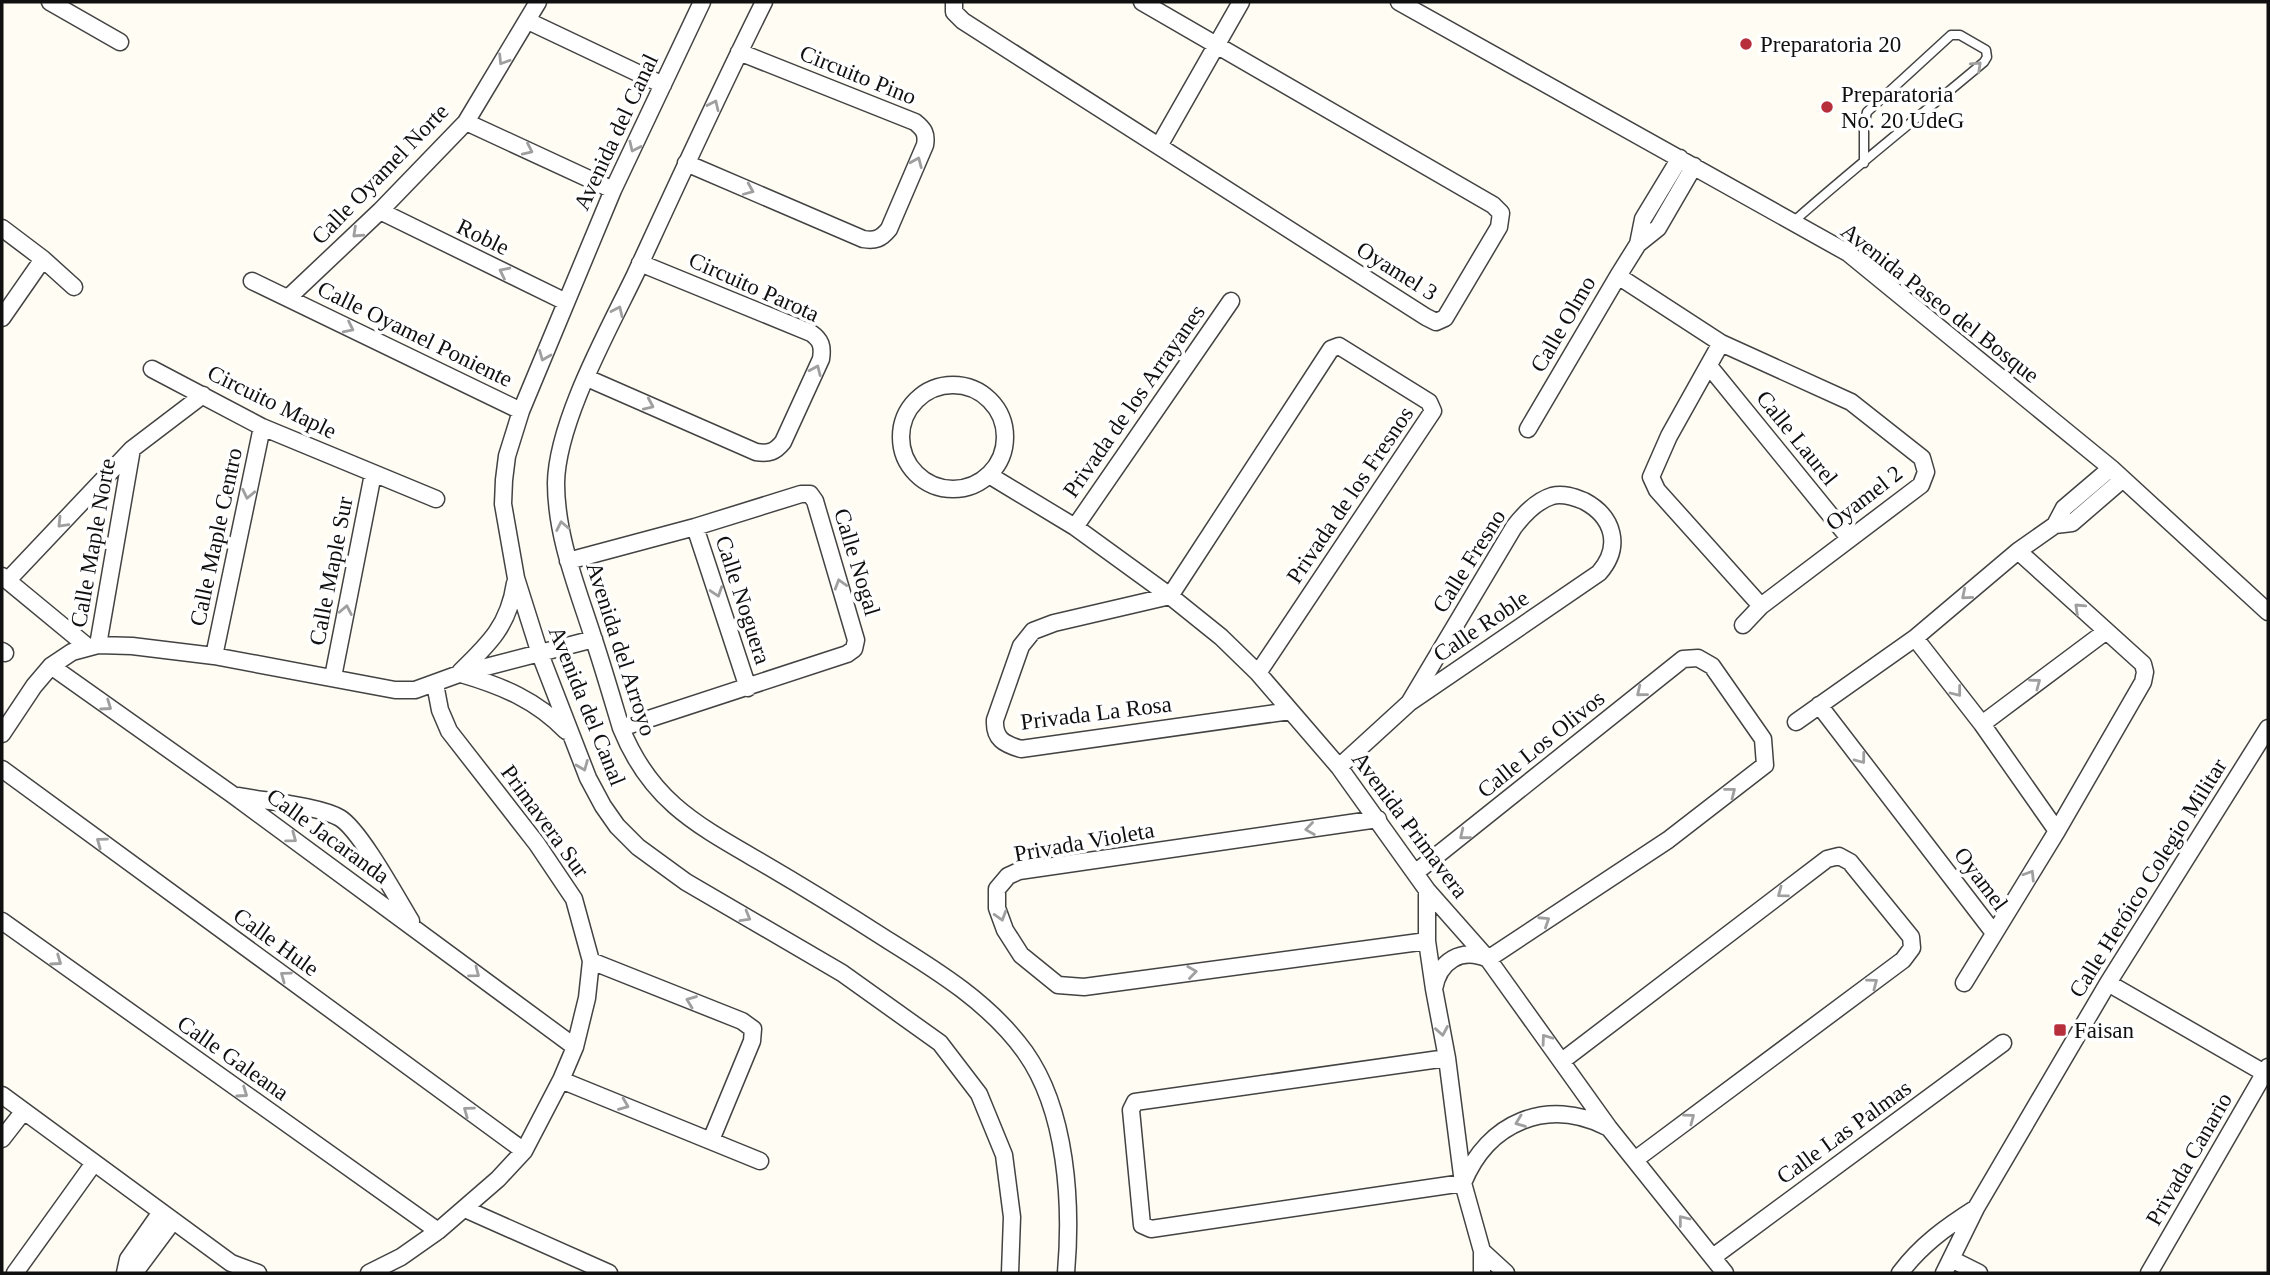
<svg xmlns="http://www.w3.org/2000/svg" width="2270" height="1275" viewBox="0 0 2270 1275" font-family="'Times New Roman',serif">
	<rect width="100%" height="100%" fill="#fefcf3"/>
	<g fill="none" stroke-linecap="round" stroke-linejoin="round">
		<g stroke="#434343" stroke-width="11">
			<path id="lane" d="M1793,222C1855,167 1921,115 1984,62L1987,57L1986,50L1960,35H1951L1867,112L1864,126V163"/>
		</g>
		<g stroke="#434343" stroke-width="19">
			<path id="street" d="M50,2L120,42
				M702,2L613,190L521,411L507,456L504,480L503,504L516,578L540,654L588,778L603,806L617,826L638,847L686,882L842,973L940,1043L979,1094L1004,1155L1012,1217L1010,1273
				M764,2C719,92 677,184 635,275C608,331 557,422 556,483C556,536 577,587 593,637C603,667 612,698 621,728C650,800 695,824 759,861C802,886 844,912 886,939C936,970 990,1003 1025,1052C1067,1111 1072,1204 1066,1273
				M954,2V12L963,21L1426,317L1436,322L1445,318L1499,227L1501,213L1493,205L1142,2
				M1399,2L1848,253L2111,468L2268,612
				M528,21L663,85
				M466,122L613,190
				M1159,146L1241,2
				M686,163L863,239C875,241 881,239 889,229L925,145C927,134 924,129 915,122L739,52
				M380,211L566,302
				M2,228L43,259L74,287
				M1638,244L1643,219L1680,158
				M1618,276L1721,343L1851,402L1922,458L1926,472L1921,485L1761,606L1743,625
				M252,281L521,411
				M288,298L380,211L466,122L538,2
				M2,318L43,259
				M1721,343L1669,436L1651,477L1657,490L1761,606
				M1709,366L1849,538
				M152,369L262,427L436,499
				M587,378L756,452C769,454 775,452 783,442L821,359C823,346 821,340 811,333L640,263
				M901 437a52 52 0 1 1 104 0a52 52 0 1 1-104 0Z
				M1528,429L1618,276L1638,244L1658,228L1694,166
				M989,475L1075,527L1170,596L1221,637L1258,673L1339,767L1427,890L1488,959L1609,1128L1725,1273
				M2055,525L2064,508L2111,468
				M695,527L748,688
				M1075,527L1231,301
				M568,561L695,527L801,494H810L815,501L856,640L854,649L847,654L621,728
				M2,576L88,647
				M8,580L132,449L203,395
				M1915,638L1982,724L2057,831
				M98,645L132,449
				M2,651L5,653
				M214,656L262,427
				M51,666L233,795L575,1047
				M460,672C489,644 509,625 515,583
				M1258,673L1433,411L1429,402L1339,346L1331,349L1170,596L1054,623L1033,631L1021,646L995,720C994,739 1004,744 1021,749L1290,711
				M461,674C502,686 536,700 566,731
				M333,677L373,474
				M1819,705L1994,933
				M1796,722L1915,638L2018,551L2055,525L2072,523L2123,479
				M1982,724L2105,632
				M2,734L34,686L51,666L72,652L98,645L132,646L214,656L395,690H415L459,674L594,639
				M1339,767L1409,703L1599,573C1622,547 1614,517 1584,501C1574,497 1563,493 1552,496C1536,501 1524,514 1514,527L1409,703
				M2,769L524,1151
				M239,796C264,801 320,806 340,818C360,830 397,898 411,921
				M1378,819L1019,871L1008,876L997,889V908L1005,930L1021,955L1058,985L1084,987L1427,941
				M1415,873L1683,659L1698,658L1712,666L1763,739L1765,765L1668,840L1488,959C1461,947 1439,961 1434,989
				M1427,890V941L1434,989L1447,1058L1463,1183L1482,1251V1273
				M2,921L438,1231
				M591,961L742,1021L753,1029L752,1041L711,1140
				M1964,983L2057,831L2143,682L2145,672L2143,664L2018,551
				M2108,983L2268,1075
				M1447,1058L1135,1102L1131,1110L1142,1225L1151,1229L1463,1183C1488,1122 1547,1097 1607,1127
				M1562,1061L1827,859L1839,856L1850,862L1911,937L1912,948L1903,960L1636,1159
				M561,1080L760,1161
				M2,1095L231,1263L258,1273
				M2,1139L23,1112
				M465,1209L609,1273
				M1482,1251L1506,1273
				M1713,1257L2003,1043
				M1951,1259L1979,1273
				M15,1273L94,1163
				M125,1273L128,1259L161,1212
				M129,1273L138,1268L173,1221
				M369,1273L401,1257L438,1231L498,1179L524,1151L561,1080L575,1047L587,998L591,961L574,899L537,844L449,731L440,710L435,684
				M1900,1273C1921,1245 1946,1227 1976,1208
				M1944,1273L1976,1208L2108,983L2268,728
				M2149,1273L2268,1067"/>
		</g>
		<use href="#lane" stroke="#fff" stroke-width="8"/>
		<use href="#street" stroke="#fff" stroke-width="16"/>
	</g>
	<defs><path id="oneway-chevron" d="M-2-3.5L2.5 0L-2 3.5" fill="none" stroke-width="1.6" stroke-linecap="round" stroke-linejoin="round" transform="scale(1.75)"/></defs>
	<g stroke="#9f9f9f">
		<use href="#oneway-chevron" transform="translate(503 60) rotate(122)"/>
		<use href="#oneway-chevron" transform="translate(1977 66) rotate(-43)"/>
		<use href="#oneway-chevron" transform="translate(714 105) rotate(-65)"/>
		<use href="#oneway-chevron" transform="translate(634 147) rotate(115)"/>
		<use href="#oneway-chevron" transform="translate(528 150) rotate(25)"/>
		<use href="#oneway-chevron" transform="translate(917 162) rotate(-67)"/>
		<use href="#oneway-chevron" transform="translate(749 190) rotate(23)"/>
		<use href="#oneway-chevron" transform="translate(357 233) rotate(137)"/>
		<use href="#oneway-chevron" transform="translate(504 272) rotate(-154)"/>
		<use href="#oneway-chevron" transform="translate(618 311) rotate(-65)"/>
		<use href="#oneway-chevron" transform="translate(349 328) rotate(26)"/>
		<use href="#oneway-chevron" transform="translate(544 356) rotate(112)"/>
		<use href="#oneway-chevron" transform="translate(816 370) rotate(-66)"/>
		<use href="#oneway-chevron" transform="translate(649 405) rotate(24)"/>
		<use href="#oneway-chevron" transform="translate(248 494) rotate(102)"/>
		<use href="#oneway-chevron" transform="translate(62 523) rotate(134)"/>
		<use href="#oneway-chevron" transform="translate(562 526) rotate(-101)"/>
		<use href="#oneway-chevron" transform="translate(840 584) rotate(-107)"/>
		<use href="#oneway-chevron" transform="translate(717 592) rotate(72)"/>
		<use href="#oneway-chevron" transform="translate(1966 595) rotate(140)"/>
		<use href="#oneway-chevron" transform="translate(2079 608) rotate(-137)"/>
		<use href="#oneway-chevron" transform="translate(346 610) rotate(-79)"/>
		<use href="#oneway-chevron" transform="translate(2036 683) rotate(-37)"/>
		<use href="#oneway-chevron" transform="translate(1641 692) rotate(141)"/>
		<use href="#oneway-chevron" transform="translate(1957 692) rotate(52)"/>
		<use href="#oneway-chevron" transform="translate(107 706) rotate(35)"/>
		<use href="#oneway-chevron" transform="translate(1861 759) rotate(53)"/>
		<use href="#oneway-chevron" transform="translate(583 766) rotate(68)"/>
		<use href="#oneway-chevron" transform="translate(1731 792) rotate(-38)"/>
		<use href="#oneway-chevron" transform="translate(1310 829) rotate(172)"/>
		<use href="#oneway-chevron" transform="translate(1464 835) rotate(141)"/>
		<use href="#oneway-chevron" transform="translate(292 838) rotate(36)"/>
		<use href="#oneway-chevron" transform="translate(101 842) rotate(-144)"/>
		<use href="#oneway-chevron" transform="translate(2030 875) rotate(-58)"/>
		<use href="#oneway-chevron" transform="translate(1782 893) rotate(143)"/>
		<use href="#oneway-chevron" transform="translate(1001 916) rotate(73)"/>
		<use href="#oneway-chevron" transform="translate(746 917) rotate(30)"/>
		<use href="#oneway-chevron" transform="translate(1545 921) rotate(-33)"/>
		<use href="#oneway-chevron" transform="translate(57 961) rotate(35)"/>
		<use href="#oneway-chevron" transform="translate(1192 972) rotate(-8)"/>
		<use href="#oneway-chevron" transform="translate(475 973) rotate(37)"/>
		<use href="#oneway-chevron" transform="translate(285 976) rotate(-144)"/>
		<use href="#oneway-chevron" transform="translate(1873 983) rotate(-37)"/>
		<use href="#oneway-chevron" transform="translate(691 1001) rotate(-159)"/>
		<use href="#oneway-chevron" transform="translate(1442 1031) rotate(80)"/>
		<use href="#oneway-chevron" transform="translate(1546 1039) rotate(-126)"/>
		<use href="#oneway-chevron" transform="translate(243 1093) rotate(35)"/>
		<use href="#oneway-chevron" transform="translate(624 1105) rotate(22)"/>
		<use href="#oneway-chevron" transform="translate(468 1111) rotate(-144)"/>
		<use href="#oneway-chevron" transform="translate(1690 1118) rotate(-37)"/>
		<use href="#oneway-chevron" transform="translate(1520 1122) rotate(159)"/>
		<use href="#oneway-chevron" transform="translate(1683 1220) rotate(-128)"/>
	</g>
	<g fill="#b82f3c" stroke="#fff" stroke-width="2.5">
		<circle cx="1746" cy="44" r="7"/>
		<circle cx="1827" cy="107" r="7"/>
		<rect x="2053" y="1023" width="14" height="14" rx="3.5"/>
	</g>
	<g text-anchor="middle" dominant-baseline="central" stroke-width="7" stroke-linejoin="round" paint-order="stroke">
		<g font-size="23" fill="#101010" stroke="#fff" text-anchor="start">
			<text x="1760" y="44">Preparatoria 20</text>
			<text x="1841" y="94">Preparatoria<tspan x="1841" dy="26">No. 20 UdeG</tspan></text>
			<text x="2074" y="1030">Faisan</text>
		</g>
		<g font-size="23" fill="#101010" stroke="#fff">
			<text transform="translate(858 75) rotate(22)">Circuito Pino</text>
			<text transform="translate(616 132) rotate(-65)">Avenida del Canal</text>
			<text transform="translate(380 174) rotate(-46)">Calle Oyamel Norte</text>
			<text transform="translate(483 237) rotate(26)">Roble</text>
			<text transform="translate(1397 271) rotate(32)">Oyamel 3</text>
			<text transform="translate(754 287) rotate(24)">Circuito Parota</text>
			<text transform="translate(1940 303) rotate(38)">Avenida Paseo del Bosque</text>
			<text transform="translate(1563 324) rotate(-60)">Calle Olmo</text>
			<text transform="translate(415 334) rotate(26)">Calle Oyamel Poniente</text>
			<text transform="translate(1134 401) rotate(-55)">Privada de los Arrayanes</text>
			<text transform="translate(272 402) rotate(26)">Circuito Maple</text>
			<text transform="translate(1797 438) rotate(51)">Calle Laurel</text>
			<text transform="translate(1350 495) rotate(-56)">Privada de los Fresnos</text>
			<text transform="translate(1864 498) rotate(-38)">Oyamel 2</text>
			<text transform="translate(216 537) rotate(-78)">Calle Maple Centro</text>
			<text transform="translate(93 543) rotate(-80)">Calle Maple Norte</text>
			<text transform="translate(1469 561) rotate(-58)">Calle Fresno</text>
			<text transform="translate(857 562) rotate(73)">Calle Nogal</text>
			<text transform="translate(331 571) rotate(-79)">Calle Maple Sur</text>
			<text transform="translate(743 600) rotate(72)">Calle Noguera</text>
			<text transform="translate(1481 626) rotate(-34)">Calle Roble</text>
			<text transform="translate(621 649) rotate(72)">Avenida del Arroyo</text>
			<text transform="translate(587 706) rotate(68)">Avenida del Canal</text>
			<text transform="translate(1096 713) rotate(-7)">Privada La Rosa</text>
			<text transform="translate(1541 744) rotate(-39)">Calle Los Olivos</text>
			<text transform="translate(545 821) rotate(54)">Primavera Sur</text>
			<text transform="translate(1410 825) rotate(53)">Avenida Primavera</text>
			<text transform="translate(328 836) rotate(36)">Calle Jacaranda</text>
			<text transform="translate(1084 842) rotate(-10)">Privada Violeta</text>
			<text transform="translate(2148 878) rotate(-58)">Calle Heróico Colegio Militar</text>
			<text transform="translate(1981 879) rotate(53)">Oyamel</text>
			<text transform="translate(276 942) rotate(36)">Calle Hule</text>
			<text transform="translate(233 1058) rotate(35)">Calle Galeana</text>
			<text transform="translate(1844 1132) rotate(-36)">Calle Las Palmas</text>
			<text transform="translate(2189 1159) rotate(-60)">Privada Canario</text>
		</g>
	</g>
	<rect width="2270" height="1275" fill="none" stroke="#101010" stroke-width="7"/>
</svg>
